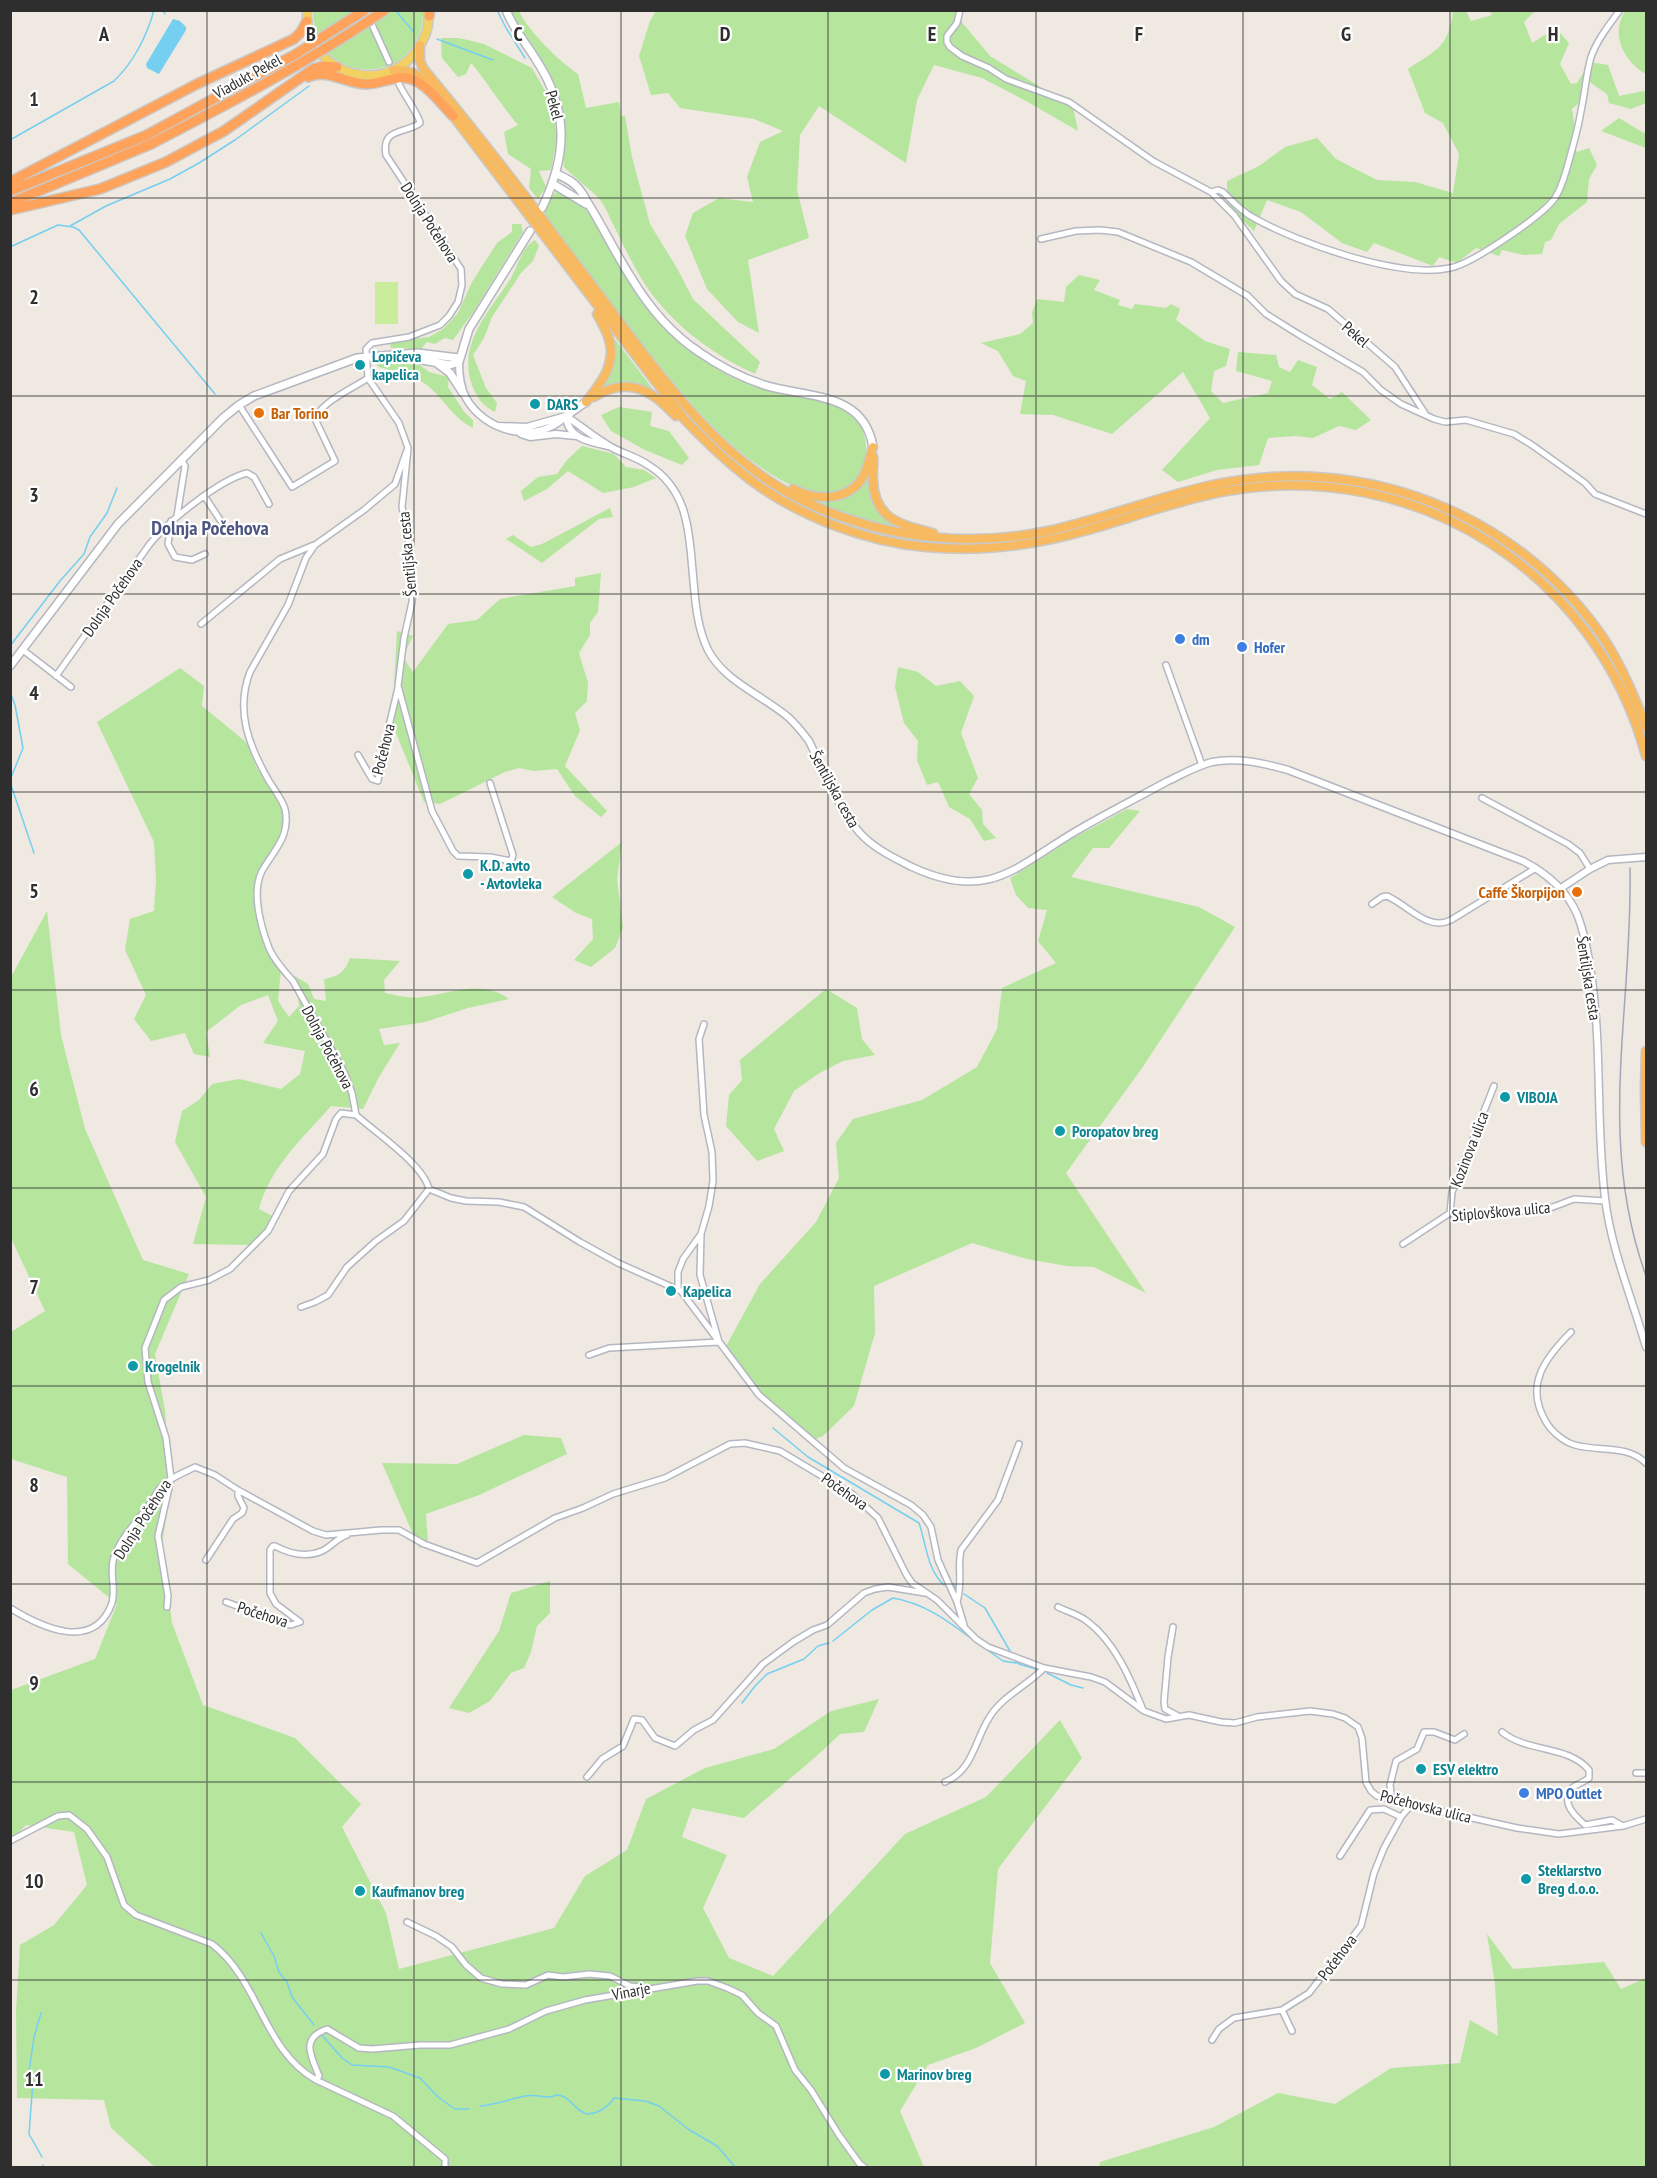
<svg xmlns="http://www.w3.org/2000/svg" width="1657" height="2178" viewBox="0 0 1657 2178" font-family="'PT Sans Narrow',sans-serif">
	<rect width="100%" height="100%" fill="#efe9e1"/>
	<path fill="#b6e59e" d="M313,11H365L388,66C348,79 312,53 313,11Z
		M368,11H423C424,34 412,53 392,65Z
		M509,11H519C529,32 558,60 578,74L586,108L619,102L621,116H625L632,157L650,224L678,270L693,299L760,362L755,374C711,354 667,321 641,278C631,261 622,243 614,226C610,218 606,208 601,201C590,188 575,179 564,167C562,152 567,137 565,121C561,80 531,44 509,11Z
		M656,11H955L956,15L990,56L1073,107L1078,131L1026,101L982,78L934,65L917,100L906,163L819,106L800,135L797,190L809,238L748,260L759,333L738,322L707,289L685,236L693,213L719,198L753,202L747,177L760,142L783,131L754,119L680,108L668,93L651,95L639,56L650,21Z
		M1453,11H1466L1471,21L1492,15L1490,11H1535L1524,22L1532,43L1556,28L1569,43L1560,64L1571,84L1577,83L1590,62L1608,65L1619,96L1644,91L1646,95V103L1631,109L1609,103L1607,94L1588,81L1578,104L1572,109L1576,136L1573,146L1577,152L1589,148L1597,165L1589,179L1587,202L1559,224L1551,240L1545,242L1542,254L1524,255L1502,250L1499,256L1476,248L1457,263L1439,257L1433,266L1374,243L1367,252L1342,243L1301,212L1267,200L1254,231L1227,205V181L1259,166L1285,147L1317,138L1336,159L1377,180L1415,182L1453,193L1459,154L1443,123L1425,113L1408,69C1436,50 1449,47 1453,11Z
		M1625,11H1646V74C1624,62 1610,34 1625,11Z
		M441,38H459L484,44L532,68L552,103L557,138L551,170L539,171L546,187L538,199L529,188L531,169L508,154L504,132L518,125C501,105 488,83 471,63L466,74L458,77L442,58Z
		M1619,118L1644,133L1646,130V148L1601,131Z
		M557,191C566,193 578,201 585,207C595,217 601,233 608,245C623,273 639,301 661,324C686,350 716,372 750,385C779,396 837,396 856,419C876,442 865,492 832,494C807,496 782,482 762,468C727,445 698,412 671,380C630,330 591,278 552,226L544,212L552,197Z
		M512,224H521L523,232L474,311L453,340L445,338L435,344L427,342L421,349L391,348L390,343L400,340L429,337L443,329L458,313L472,282L497,243L512,232Z
		M535,240L539,246L533,261L521,273L492,317L484,338L473,355L486,388L497,403L495,412C483,406 477,398 472,385C457,343 490,311 511,278C518,265 522,247 535,240Z
		M1079,275L1100,280L1094,290L1120,300L1118,305L1132,309L1135,304L1166,308L1171,304L1180,309L1176,320L1205,341L1230,349L1226,366L1214,371L1211,391L1223,403L1268,393L1272,381L1236,371L1238,352L1276,355L1279,367L1290,372L1298,360L1317,367L1312,385L1330,399L1342,392L1371,420L1356,430L1339,426L1313,438L1296,436L1268,438L1259,465L1217,470L1178,482L1162,470L1210,418L1183,372L1112,434L1053,415L1020,414L1026,381L1013,376L998,351L981,343L1020,334L1033,323L1032,313L1037,299L1064,302L1066,287Z
		M611,334L656,393L649,390L600,389C615,369 613,358 611,334Z
		M387,362L420,365L429,372L449,377L448,387L465,413L473,420V428C453,418 444,399 428,386C414,374 396,372 379,367L376,364Z
		M619,407L652,412L650,426L669,431L689,458L682,465L645,450L611,431L601,415Z
		M582,446L614,454L626,467L644,470L656,478L634,487L603,493L568,471L547,489L524,501L521,491L538,477L557,474L566,461Z
		M870,466L871,487L898,529L854,517L813,501L846,496Z
		M610,508L613,517L599,519L542,563L506,539L513,535L531,547L542,544Z
		M601,573L598,612L590,623V635L579,653L588,683L587,701L575,713L580,730L565,766L607,811L601,817L575,796L557,769L534,771L519,768L505,772L440,804L424,802L392,723L397,631L413,636L403,657L413,672L448,624L477,620L500,599L575,586V578Z
		M898,667L918,672L936,686L960,681L974,696L961,733L978,778L969,794L982,810L983,824L996,838L984,841L970,819L949,807L938,782L927,785L917,760L918,741L904,723L895,687Z
		M180,668L204,686L202,706L246,742L257,768L283,808L285,828L282,839L259,873L256,893L261,925L281,969L278,1001L289,1017L299,1006L295,976L308,984L314,999L326,1001L324,979C338,977 345,972 350,958L400,961L384,980L385,993C396,995 411,999 422,997C453,993 482,979 509,999L468,1008L425,1022L379,1029L384,1045L400,1043L379,1077L363,1109L331,1106C303,1138 270,1167 259,1209L274,1217L264,1232L251,1245L193,1244L206,1197L175,1142L182,1111L199,1100L212,1084L239,1079L281,1089L300,1074L305,1051L263,1043L278,1021L268,995L241,1005L206,1032L210,1057L194,1054L185,1033L151,1041L134,1019L146,995L125,950L130,919L154,911L156,880L154,842L97,722Z
		M1127,809L1140,811L1109,848H1093L1071,877L1199,907L1235,927L1142,1068L1066,1173L1146,1293L1094,1267L1067,1266L1027,1259L972,1243L874,1286L875,1333L854,1406L823,1436L811,1441L760,1397L742,1378L724,1350L760,1284L816,1222L839,1178L836,1143L853,1119L922,1100L977,1067L997,1029L1002,988L1056,963L1038,941L1047,910L1028,908L1016,895L1010,878L1075,837Z
		M622,842L617,879L623,928L615,948L591,967L574,960L593,939L592,919L576,913L552,897Z
		M47,911L61,1035L85,1129L143,1260L189,1274L155,1354L165,1411L171,1491L162,1543L172,1623L203,1705L295,1738L361,1804L342,1827L386,1913L399,1969L554,1928L585,1876L627,1850L646,1799L705,1768L774,1749L831,1711L879,1699L864,1732L840,1734C810,1764 775,1790 744,1818L692,1808L682,1837L727,1855L703,1908L729,1958L773,1976L905,1834L986,1797L1060,1720L1082,1758L998,1869L990,1963L1025,2023L976,2048L928,2065L900,2111L924,2167H155L111,2128L104,2100L17,2098L16,2010L20,1945L54,1925L87,1885L74,1832L26,1825L11,1841V1690L95,1659L117,1604L68,1564L67,1477L11,1459V1332L45,1311L11,1238V977Z
		M826,989L857,1008L862,1039L875,1055L843,1061L818,1074L794,1091L774,1129L784,1151L757,1161L726,1126L729,1095L742,1080L740,1060Z
		M524,1435L561,1438L567,1454L479,1495L426,1514L428,1543L419,1548L382,1463L457,1464Z
		M550,1581V1613L537,1626L531,1652L524,1668L511,1673L490,1701L469,1713L449,1708L499,1631L511,1593Z
		M1487,1934L1513,1969L1604,1962L1621,1989L1646,1978V2167H1099L1100,2162L1214,2127L1278,2093L1335,2104L1391,2068L1460,2063L1470,2020L1498,2036L1495,1984Z"/>
	<path fill="#c9ec9a" d="M375,282H398V324H375Z"/>
	<path fill="#75cff0" d="M173,19L180,21L186,27V30L159,74L147,68L146,64Z"/>
	<g fill="none" stroke-linecap="round" stroke-linejoin="round">
		<path stroke="#75cff0" stroke-width="1.5" d="M163,10L165,14
			M395,10L413,31
			M497,10L506,28L525,58
			M437,39L493,60
			M10,140L114,81C133,63 147,36 154,10
			M70,226L106,206L170,179L199,163L235,140L309,86
			M10,247L58,225L73,227L79,230L215,394
			M10,646L60,581L84,554L90,537L107,513L117,488
			M10,692L15,705L23,748L10,780
			M10,782L34,853
			M773,1428L808,1457L919,1523C926,1543 927,1570 944,1585
			M952,1583L957,1589
			M964,1594L985,1608L1010,1651
			M833,1641L872,1610L893,1598C924,1603 948,1621 972,1639
			M986,1649L1003,1661L1016,1663
			M1013,1659L1019,1664L1039,1670
			M1047,1673L1071,1685L1083,1688
			M742,1703L755,1686L767,1674L804,1659L818,1646L829,1643
			M261,1933L274,1956L279,1972L287,1982L292,1997L314,2025
			M41,2013L34,2037L29,2072L33,2080L29,2134L42,2157
			M321,2034L342,2058L352,2065L389,2067L420,2078L438,2097L455,2109H469
			M480,2106C496,2105 509,2099 525,2096C534,2094 539,2097 548,2097C551,2097 554,2096 557,2095C570,2095 577,2114 588,2114C599,2113 608,2107 614,2098L645,2101L659,2106L688,2129L717,2146L736,2168
			M43,2168V2165"/>
		<g stroke="#b4b7c1" stroke-width="8">
			<path id="minor" d="M960,10L957,23L947,36V42L950,47L962,56L989,68L1006,79L1069,102L1153,161L1211,192L1234,215L1281,281L1295,294L1328,309L1395,367L1426,415
				M369,18L389,62
				M399,84C403,93 420,117 420,123C406,134 381,127 386,155L461,269L462,285L458,302L449,316L440,325L409,337L372,343L366,349L368,378L399,423L408,448L402,507L409,544L413,587L412,602L404,638L398,686L432,811L453,851L458,856L490,857L511,861L513,855L490,783
				M1211,192L1218,190L1223,192C1232,201 1242,212 1254,218C1298,243 1400,279 1450,268C1472,264 1542,216 1555,198C1561,189 1564,178 1567,168C1572,149 1578,130 1581,111C1585,93 1586,74 1591,57C1597,40 1609,25 1620,10
				M1041,239L1076,231L1100,230L1118,232L1191,262L1248,296L1266,314L1298,334L1363,372L1381,390L1401,404L1434,419L1445,422L1466,420L1514,434L1532,445L1585,483L1595,494L1646,514
				M239,405L292,487L335,461L316,421C316,404 354,388 368,378
				M205,497L226,529
				M177,516L185,466L181,459
				M171,521L168,544L175,557L192,560L205,554
				M201,624L280,559L314,545
				M23,650L71,687
				M1166,665L1202,765
				M56,676L149,545C167,522 219,480 247,473L254,477L269,504
				M358,755L372,779L378,781L382,755L398,688
				M1482,798L1568,844L1580,853L1590,869
				M1372,904L1382,897L1387,896C1408,905 1428,932 1451,920L1536,868
				M356,1115L352,1093L344,1072L293,981C284,971 274,960 269,948C261,927 251,892 262,871C274,850 291,836 285,809C282,799 274,789 269,781C249,746 235,711 250,672L288,605L306,558L315,545L364,510L395,484L407,450
				M1450,1213L1452,1192L1494,1086
				M1403,1244L1450,1213L1470,1215L1506,1213L1553,1207L1574,1199L1605,1201
				M678,1289V1272L683,1259L701,1234L709,1206L713,1181L712,1152L704,1115L699,1039L704,1024
				M301,1307L315,1302L328,1295L347,1267L376,1241L404,1221L429,1189
				M1571,1332C1545,1358 1524,1385 1546,1422C1552,1432 1564,1442 1575,1445C1599,1452 1626,1444 1646,1463
				M589,1355L609,1348L719,1342L700,1275L701,1235
				M206,1560L233,1519L242,1513L244,1508L238,1496V1490
				M226,1602L283,1623L291,1625L300,1622L276,1604L270,1593V1550L273,1546H275C290,1554 306,1558 322,1551C331,1547 337,1538 347,1535
				M957,1602C963,1581 957,1568 961,1550L998,1500L1019,1444
				M167,1607L168,1596L158,1536L171,1479L166,1438L148,1382L145,1348L164,1300L181,1287L209,1280L230,1269L268,1231L289,1191L323,1154L336,1119L341,1113L356,1115C376,1133 423,1164 429,1189L451,1198L466,1201L499,1202L524,1207L580,1242L618,1263L681,1291L759,1395L844,1468L911,1505L923,1515L931,1527L938,1560L957,1602L964,1625
				M1058,1607C1068,1612 1080,1615 1088,1622C1115,1642 1131,1680 1143,1710
				M10,1608C41,1627 94,1653 112,1603C116,1589 110,1575 113,1561C117,1541 141,1517 153,1500C155,1496 157,1491 160,1488C168,1478 184,1473 195,1467L215,1475L238,1490L313,1531L326,1535L381,1530H399L424,1544L477,1563L555,1518L583,1508L613,1494L665,1478L730,1444L745,1443L780,1451L852,1494L878,1518L906,1574L912,1583L937,1600L976,1639L988,1647L1044,1668L1091,1677L1105,1682L1144,1711L1166,1719L1189,1715L1221,1722L1235,1723L1257,1717L1310,1711L1333,1714L1345,1718L1358,1727L1362,1738L1366,1782L1371,1791L1377,1796L1392,1800L1517,1828L1559,1834L1623,1826L1646,1819
				M1173,1627L1168,1657L1164,1702L1165,1709L1178,1716
				M1502,1732C1528,1753 1568,1745 1589,1770V1778C1584,1782 1577,1784 1572,1788C1560,1803 1575,1816 1585,1825L1612,1820L1623,1826
				M1636,1773H1646
				M587,1777L602,1759L623,1746L634,1719L642,1720L655,1738L675,1746L694,1730L713,1720L763,1664L793,1642L813,1630L827,1625L864,1593L875,1589L888,1587L925,1593
				M945,1782C973,1770 974,1742 989,1718C1002,1696 1027,1686 1044,1668
				M1392,1800L1390,1785L1396,1761L1417,1749L1424,1732H1434L1455,1740L1464,1734
				M10,1841L58,1816L69,1815L87,1829L107,1857L124,1905L136,1915L212,1944C260,1981 263,2050 316,2080L319,2076C311,2056 300,2038 327,2029L359,2048L373,2049L420,2045H450L509,2029L546,2011L585,2000L697,1981H708L727,1988L742,1995L758,2013L776,2026L795,2070L811,2090L839,2135L859,2163L865,2168
				M1340,1856L1370,1810L1384,1809L1401,1817
				M407,1922L436,1936L452,1947L466,1965L481,1978L502,1984L526,1985L548,1975L563,1977L589,1974L610,1976L630,1986L641,1987
				M1282,2010L1292,2031
				M1212,2040L1219,2029L1234,2018L1282,2010L1309,1993L1361,1926L1374,1873L1384,1848L1401,1817L1412,1804
				M316,2080L393,2116L445,2159V2168"/>
		</g>
		<g stroke="#b4b7c1" stroke-width="9">
			<path id="tertiary" d="M459,362C459,374 460,387 466,398C485,432 536,445 565,417
				M566,416C568,439 590,442 608,446
				M498,426L527,427L566,416C581,426 595,438 611,447C623,454 637,457 648,465C685,487 689,526 692,565C695,593 695,623 708,650C724,681 762,695 788,717C796,724 802,732 809,741C824,772 837,806 859,832C873,848 894,858 912,867C990,903 1016,866 1078,830C1107,813 1137,798 1166,782C1181,775 1196,766 1212,762C1237,757 1263,763 1288,770L1523,861C1546,873 1566,889 1577,914C1585,934 1589,958 1592,980C1602,1052 1596,1126 1605,1198C1611,1249 1632,1298 1646,1347
				M521,434L530,437L556,434L576,436
				M1561,888L1590,869L1608,860L1646,857"/>
		</g>
		<g stroke="#b4b7c1" stroke-width="10">
			<path id="secondary" d="M506,10C513,28 525,42 535,58C569,109 568,154 542,208
				M557,174C565,178 573,181 579,189C584,195 587,202 591,208C605,231 617,256 632,279C649,307 672,334 699,352C719,366 740,377 764,385C806,398 864,391 873,447
				M553,184L586,204
				M406,357L450,365L459,362L469,329L530,231
				M438,364L450,373L463,393
				M566,416L586,402
				M10,666L118,524L223,418L239,405L254,396L357,358L417,353L459,358"/>
		</g>
		<g stroke="#c9c9c9" stroke-width="11">
			<path id="primary" d="M307,10C303,76 391,101 422,42C427,33 430,22 428,11"/>
		</g>
		<g stroke="#c9c9c9" stroke-width="11">
			<path id="trunk" d="M420,45V61L423,68C469,124 514,180 557,239C581,270 604,301 627,332C680,403 736,473 819,508C892,539 971,547 1048,531C1103,519 1157,497 1212,485C1360,453 1515,511 1602,636C1621,664 1634,695 1646,727
				M393,70C412,69 421,76 433,90
				M450,112L685,420C706,442 728,463 752,481C801,517 866,542 926,547C980,552 1032,546 1084,531C1131,518 1178,500 1226,491C1416,458 1596,571 1646,756
				M594,397C614,384 635,383 655,397C663,402 669,410 676,416
				M586,402C601,383 618,363 608,336C605,328 601,321 597,314
				M873,457C874,464 872,472 873,480C874,520 902,525 933,533
				M793,489C816,501 850,502 864,475C868,466 870,456 873,447
				M1646,1051L1645,1087L1646,1142"/>
		</g>
		<g stroke="#c9c9c9" stroke-width="12">
			<path id="motorway" d="M429,16L430,10
				M308,77C328,68 346,84 366,84C383,84 400,72 416,81C430,88 442,105 453,116
				M10,182L197,84L294,39L301,32L307,21
				M10,191L147,135
				M10,203L151,144
				M10,210L100,189L166,162L224,131L313,69L323,66L337,67"/>
		</g>
		<use href="#minor" stroke="#fff" stroke-width="5"/>
		<use href="#tertiary" stroke="#fff" stroke-width="6"/>
		<use href="#secondary" stroke="#fff" stroke-width="7"/>
		<use href="#primary" stroke="#f2d163" stroke-width="8"/>
		<use href="#trunk" stroke="#f8ba60" stroke-width="8"/>
		<use href="#motorway" stroke="#ffa35c" stroke-width="9"/>
		<path stroke="#a3a6b8" stroke-width="1.5" d="M1630,868C1633,1010 1596,1137 1646,1276"/>
		<g stroke="#c9c9c9" stroke-width="12" stroke-linecap="butt">
			<path id="motorway-bridge" d="M147,135L296,54L365,10
				M151,144C230,103 310,61 385,10"/>
		</g>
		<use href="#motorway-bridge" stroke="#ffa35c" stroke-width="9"/>
	</g>
	<path fill="none" stroke="#2e2e2e" stroke-width="1.5" stroke-opacity="0.55" d="M207,10V2168M414,10V2168M621,10V2168M828,10V2168M1036,10V2168M1243,10V2168M1450,10V2168M10,198H1646M10,396H1646M10,594H1646M10,792H1646M10,990H1646M10,1188H1646M10,1386H1646M10,1584H1646M10,1782H1646M10,1980H1646"/>
	<g fill="#0f9aa8" stroke="#fff" stroke-width="2">
		<circle cx="360" cy="365" r="6"/>
		<circle cx="535" cy="404" r="6"/>
		<circle cx="468" cy="874" r="6"/>
		<circle cx="1505" cy="1097" r="6"/>
		<circle cx="1060" cy="1131" r="6"/>
		<circle cx="671" cy="1291" r="6"/>
		<circle cx="133" cy="1366" r="6"/>
		<circle cx="1421" cy="1769" r="6"/>
		<circle cx="1526" cy="1879" r="6"/>
		<circle cx="360" cy="1891" r="6"/>
		<circle cx="885" cy="2074" r="6"/>
	</g>
	<g fill="#e8710a" stroke="#fff" stroke-width="2">
		<circle cx="259" cy="413" r="6"/>
		<circle cx="1577" cy="892" r="6"/>
	</g>
	<g fill="#3f7fe0" stroke="#fff" stroke-width="2">
		<circle cx="1180" cy="639" r="6"/>
		<circle cx="1242" cy="647" r="6"/>
		<circle cx="1524" cy="1793" r="6"/>
	</g>
	<g text-anchor="middle" dominant-baseline="central" stroke-width="4.5" stroke-linejoin="round" paint-order="stroke">
		<g font-size="16" fill="#2e2e2e" stroke="#fff">
			<text transform="translate(247 76) rotate(-29)">Viadukt Pekel</text>
			<text transform="translate(555 105) rotate(75)">Pekel</text>
			<text transform="translate(430 222) rotate(57)">Dolnja Počehova</text>
			<text transform="translate(1356 334) rotate(41)">Pekel</text>
			<text transform="translate(407 554) rotate(-95)">Šentiljska cesta</text>
			<text transform="translate(112 597) rotate(-55)">Dolnja Počehova</text>
			<text transform="translate(383 749) rotate(-76)">Počehova</text>
			<text transform="translate(835 789) rotate(61)">Šentiljska cesta</text>
			<text transform="translate(1589 978) rotate(81)">Šentiljska cesta</text>
			<text transform="translate(328 1047) rotate(62)">Dolnja Počehova</text>
			<text transform="translate(1469 1149) rotate(-69)">Kozinova ulica</text>
			<text transform="translate(1501 1211) rotate(-5)">Stiplovškova ulica</text>
			<text transform="translate(845 1491) rotate(35)">Počehova</text>
			<text transform="translate(142 1519) rotate(-57)">Dolnja Počehova</text>
			<text transform="translate(263 1614) rotate(18)">Počehova</text>
			<text transform="translate(1426 1806) rotate(14)">Počehovska ulica</text>
			<text transform="translate(1337 1957) rotate(-53)">Počehova</text>
			<text transform="translate(631 1991) rotate(-11)">Vinarje</text>
		</g>
		<g font-size="16" font-weight="bold" fill="#0d838f" stroke="#fff" text-anchor="start">
			<text x="372" y="356">Lopičeva<tspan x="372" dy="18">kapelica</tspan></text>
			<text x="547" y="404">DARS</text>
			<text x="480" y="865">K.D. avto<tspan x="480" dy="18">- Avtovleka</tspan></text>
			<text x="1517" y="1097">VIBOJA</text>
			<text x="1072" y="1131">Poropatov breg</text>
			<text x="683" y="1291">Kapelica</text>
			<text x="145" y="1366">Krogelnik</text>
			<text x="1433" y="1769">ESV elektro</text>
			<text x="1538" y="1870">Steklarstvo<tspan x="1538" dy="18">Breg d.o.o.</tspan></text>
			<text x="372" y="1891">Kaufmanov breg</text>
			<text x="897" y="2074">Marinov breg</text>
		</g>
		<g font-size="16" font-weight="bold" fill="#c56008" stroke="#fff" text-anchor="start">
			<text x="271" y="413">Bar Torino</text>
			<text x="1565" y="892" text-anchor="end">Caffe Škorpijon</text>
		</g>
		<g font-size="16" font-weight="bold" fill="#366cbe" stroke="#fff" text-anchor="start">
			<text x="1192" y="639">dm</text>
			<text x="1254" y="647">Hofer</text>
			<text x="1536" y="1793">MPO Outlet</text>
		</g>
		<g font-size="20" font-weight="bold" fill="#4d5680" stroke="#fff">
			<text x="210" y="528">Dolnja Počehova</text>
		</g>
	</g>
	<g font-size="20" text-anchor="middle" font-weight="bold" fill="#2e2e2e" stroke="#fff" stroke-width="4.5" stroke-linejoin="round" paint-order="stroke">
		<text x="104" y="41">A</text>
		<text x="311" y="41">B</text>
		<text x="518" y="41">C</text>
		<text x="725" y="41">D</text>
		<text x="932" y="41">E</text>
		<text x="1139" y="41">F</text>
		<text x="1346" y="41">G</text>
		<text x="1553" y="41">H</text>
		<text x="34" y="106">1</text>
		<text x="34" y="304">2</text>
		<text x="34" y="502">3</text>
		<text x="34" y="700">4</text>
		<text x="34" y="898">5</text>
		<text x="34" y="1096">6</text>
		<text x="34" y="1294">7</text>
		<text x="34" y="1492">8</text>
		<text x="34" y="1690">9</text>
		<text x="34" y="1888">10</text>
		<text x="34" y="2086">11</text>
	</g>
	<rect width="1657" height="2178" fill="none" stroke="#2e2e2e" stroke-width="24"/>
</svg>
